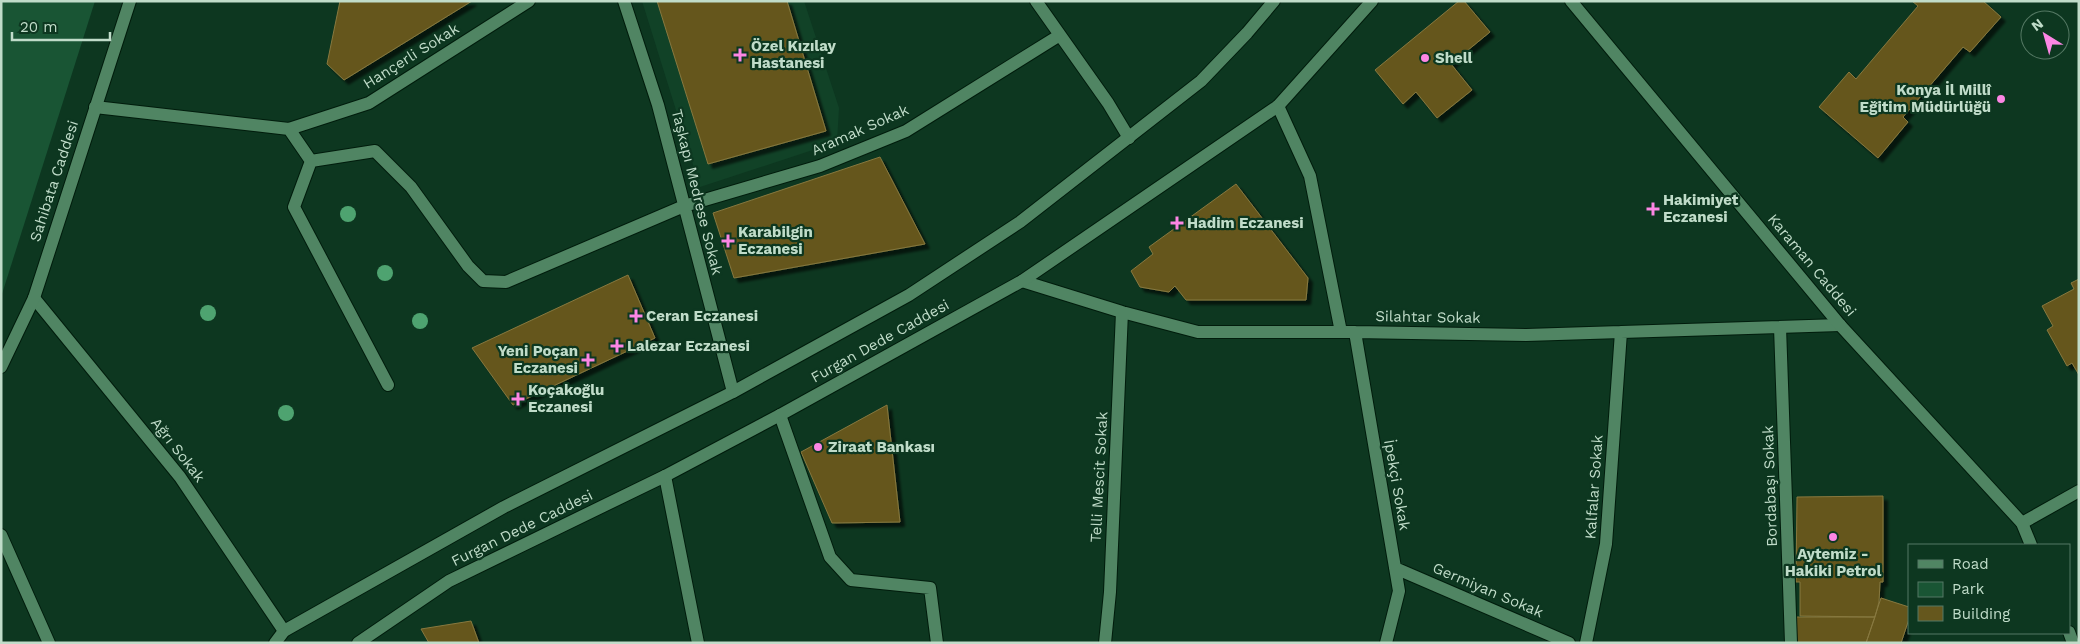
<svg xmlns="http://www.w3.org/2000/svg" width="2080" height="644" viewBox="0 0 2080 644" font-family="'Work Sans',sans-serif">
	<defs>
		<filter id="shadow"><feDropShadow dx="4.5" dy="4.5" stdDeviation="1" flood-color="#0009"/></filter>
	</defs>
	<rect width="100%" height="100%" fill="#0d3720"/>
	<path fill="#114227" d="M642,1H804L839,108L837,142L700,187Z"/>
	<path fill="#195534" d="M1,1H95L1,297Z"/>
	<path fill="#65571d" stroke="#87783f" filter="url(#shadow)" d="M340,1H472L344,80L327,64Z
		M657,1H787L826,131L708,164Z
		M1459,1H1464L1490,32L1451,64L1472,90L1437,118L1416,92L1403,104L1375,70Z
		M1912,1H1983L2001,17L1970,52L1963,47L1903,117L1908,122L1878,158L1819,107L1849,72L1856,79L1918,6Z
		M880,157L925,244L734,278L713,213Z
		M1236,184L1308,278L1306,300H1186L1175,286L1169,292L1140,287L1131,271L1153,254L1149,247Z
		M628,275L655,338L513,405L472,348Z
		M2079,279V375L2072,363L2067,366L2047,330L2053,326L2042,306L2074,289L2071,283Z
		M887,405L900,522L832,523L801,452Z
		M1883,496V582H1880L1879,602L1875,617L1800,616V582H1796L1797,497Z
		M1881,598L1909,607V619L1901,643H1866Z
		M1795,617H1875L1866,643H1795Z
		M471,621L479,643H429L421,629Z"/>
	<g fill="none" stroke-linecap="round" stroke-linejoin="round">
		<g stroke="#011c0c" stroke-width="14">
			<path id="street" d="M624,1L658,105L733,392
				M1036,1L1108,103L1129,138
				M1278,106L1310,176L1341,332
				M95,107L289,129L369,103L529,1
				M289,129L311,161L294,207L388,385
				M311,161L375,151L411,187L468,266L483,281L506,282L684,206L820,166L906,131L1060,35
				M1022,281L1122,312L1198,332H1355L1526,335L1840,325
				M34,298L180,477L284,631
				M1780,327L1791,643
				M1355,332L1399,591L1386,643
				M780,415L830,557L851,580L930,588L937,643
				M665,476L698,643
				M2022,523L2079,491
				M1,535L49,643
				M1395,568L1569,643
				M1105,643L1110,592L1122,312
				M1586,643L1606,544L1621,332"/>
		</g>
		<g stroke="#011c0c" stroke-width="14">
			<path id="secondary" d="M1571,1L1840,325L2022,523L2031,545
				M1,367L34,298L130,1
				M2069,632L2073,643
				M275,643L284,631L504,507L733,392L909,295L1020,222L1201,81L1247,33L1274,1
				M358,643L449,581L665,476L780,415L1022,281L1278,106L1372,1"/>
		</g>
		<use href="#street" stroke="#508563" stroke-width="12"/>
		<use href="#secondary" stroke="#508563" stroke-width="12"/>
	</g>
	<g fill="#4ea370">
		<circle cx="348" cy="214" r="8"/>
		<circle cx="385" cy="273" r="8"/>
		<circle cx="208" cy="313" r="8"/>
		<circle cx="420" cy="321" r="8"/>
		<circle cx="286" cy="413" r="8"/>
	</g>
	<g fill="#fc86e4" stroke="#0d3720" stroke-width="2">
		<path d="M737.5 47.5h5v5h5v5h-5v5h-5v-5h-5v-5h5z"/>
		<circle cx="1425" cy="58" r="5"/>
		<circle cx="2001" cy="99" r="5"/>
		<path d="M1650.5 201.5h5v5h5v5h-5v5h-5v-5h-5v-5h5z"/>
		<path d="M1174.5 215.5h5v5h5v5h-5v5h-5v-5h-5v-5h5z"/>
		<path d="M725.5 233.5h5v5h5v5h-5v5h-5v-5h-5v-5h5z"/>
		<path d="M633.5 308.5h5v5h5v5h-5v5h-5v-5h-5v-5h5z"/>
		<path d="M614.5 338.5h5v5h5v5h-5v5h-5v-5h-5v-5h5z"/>
		<path d="M585.5 352.5h5v5h5v5h-5v5h-5v-5h-5v-5h5z"/>
		<path d="M515.5 391.5h5v5h5v5h-5v5h-5v-5h-5v-5h5z"/>
		<circle cx="818" cy="447" r="5"/>
		<circle cx="1833" cy="537" r="5"/>
	</g>
	<g text-anchor="middle" dominant-baseline="central" stroke-width="4.5" stroke-linejoin="round" paint-order="stroke">
		<g font-size="15" font-weight="bold" fill="#c0dcc9" stroke="#0d3720" text-anchor="start">
			<text x="751" y="46">Özel Kızılay<tspan x="751" dy="17">Hastanesi</tspan></text>
			<text x="1435" y="58">Shell</text>
			<text x="1991" y="90" text-anchor="end">Konya İl Millî<tspan x="1991" dy="17">Eğitim Müdürlüğü</tspan></text>
			<text x="1663" y="200">Hakimiyet<tspan x="1663" dy="17">Eczanesi</tspan></text>
			<text x="1187" y="223">Hadim Eczanesi</text>
			<text x="738" y="232">Karabilgin<tspan x="738" dy="17">Eczanesi</tspan></text>
			<text x="646" y="316">Ceran Eczanesi</text>
			<text x="627" y="346">Lalezar Eczanesi</text>
			<text x="578" y="351" text-anchor="end">Yeni Poçan<tspan x="578" dy="17">Eczanesi</tspan></text>
			<text x="528" y="390">Koçakoğlu<tspan x="528" dy="17">Eczanesi</tspan></text>
			<text x="828" y="447">Ziraat Bankası</text>
			<text x="1833" y="554" text-anchor="middle">Aytemiz -<tspan x="1833" dy="17">Hakiki Petrol</tspan></text>
		</g>
		<g font-size="15" fill="#c0dcc9" stroke="#0d3720">
			<text transform="translate(411 56) rotate(-32)">Hançerli Sokak</text>
			<text transform="translate(860 130) rotate(-24)">Aramak Sokak</text>
			<text transform="translate(54 181) rotate(-72)">Sahibata Caddesi</text>
			<text transform="translate(697 192) rotate(76)">Taşkapı Medrese Sokak</text>
			<text transform="translate(1812 265) rotate(50)">Karaman Caddesi</text>
			<text transform="translate(1428 317) rotate(1)">Silahtar Sokak</text>
			<text transform="translate(880 341) rotate(-29)">Furgan Dede Caddesi</text>
			<text transform="translate(178 450) rotate(52)">Ağrı Sokak</text>
			<text transform="translate(1099 477) rotate(-87)">Telli Mescit Sokak</text>
			<text transform="translate(1397 485) rotate(80)">İpekçi Sokak</text>
			<text transform="translate(1770 486) rotate(-92)">Bordabaşı Sokak</text>
			<text transform="translate(1594 487) rotate(-86)">Kalfalar Sokak</text>
			<text transform="translate(522 528) rotate(-26)">Furgan Dede Caddesi</text>
			<text transform="translate(1488 590) rotate(23)">Germiyan Sokak</text>
		</g>
	</g>
	<rect width="2080" height="644" fill="none" stroke="#c0dcc9" stroke-width="5"/>
	<rect x="1908" y="544" width="162" height="90" fill="#0d3720" stroke="#557964"/>
	<rect x="1918" y="560" width="25" height="8" fill="#508563" stroke="#557964"/>
	<text x="1952" y="569" font-size="15" fill="#c0dcc9">Road</text>
	<rect x="1918" y="582" width="25" height="15" fill="#195534" stroke="#557964"/>
	<text x="1952" y="594" font-size="15" fill="#c0dcc9">Park</text>
	<rect x="1918" y="606" width="25" height="15" fill="#65571d" stroke="#557964"/>
	<text x="1952" y="619" font-size="15" fill="#c0dcc9">Building</text>
	<g transform="translate(2045 35) rotate(323)"><circle r="24" fill="#0d3720" stroke="#557964"/>
	<path d="M0-4L9 19L0 12L-9 19Z" fill="#fc86e4"/>
	<text y="-8" font-size="14" font-weight="bold" text-anchor="middle" fill="#c0dcc9">N</text>
	</g>
	<path d="M12 32v8h98v-8" fill="none" stroke="#c0dcc9" stroke-width="2.5"/>
	<text x="20" y="32" font-size="15" fill="#c0dcc9" stroke="#0d3720" stroke-width="4" paint-order="stroke">20 m</text>
</svg>
